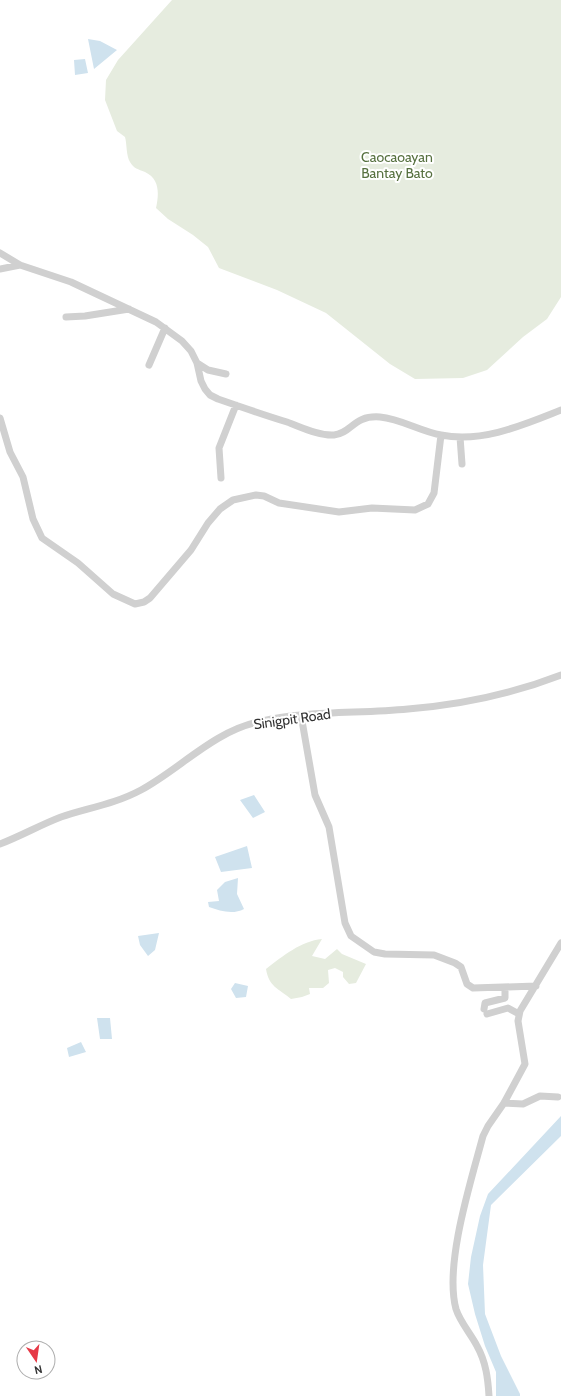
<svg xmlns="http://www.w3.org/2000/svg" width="561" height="1396" viewBox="0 0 561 1396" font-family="Cabin,sans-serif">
	<rect width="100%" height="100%" fill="#fff"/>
	<path fill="#e6ecdf" d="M172,0H561V297L547,319L523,337L487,370L463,378L415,379L390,364L326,313L277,290L219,268L208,247L193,235L168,219L156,208C159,194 160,179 145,172C138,169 134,169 130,162C126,156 127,144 125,137L117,131L105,100L106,80L118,60Z
		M322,939L312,956L325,959L337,949L342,954L366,964L356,983L349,984L343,977V972L335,968L328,970L329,983L323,988H309L310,994L302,997L291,999C278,988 269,987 266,969C283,956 301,941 322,939Z"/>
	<path fill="#cfe2ee" d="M88,39L100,41L117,50L94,69Z
		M85,59L88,73L75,75L74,60Z
		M254,795L265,812L253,818L240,800Z
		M247,846L252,868L221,872L215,857Z
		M238,878L237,894L244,909C233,915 220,911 209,907L208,902L219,901L217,890L225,882Z
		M159,933L155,950L148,956L140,945L138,936Z
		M235,983L248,986L246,997L236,998L231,989Z
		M97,1018H110L112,1039H100Z
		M81,1042L86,1052L69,1057L67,1048Z
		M561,1116V1136L491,1205L483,1265L485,1314L501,1356L520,1394V1396H496V1372L485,1346L475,1314L468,1284L471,1257L480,1216L488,1194Z"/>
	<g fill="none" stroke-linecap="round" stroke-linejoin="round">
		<path stroke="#d0d0d0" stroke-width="7" d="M0,253L20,265L71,282L156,322L182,341L191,351L197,363L201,381L205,389L210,395L218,399C241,407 264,415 287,422C301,427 319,436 334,435C352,433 353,415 380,417C401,419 420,431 441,435C483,443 523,425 561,410
			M0,269L20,265
			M66,317L85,316L129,309
			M197,363L208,370L226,374
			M149,365L165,328
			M0,418L10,452L23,477L33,519L42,538L78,563L113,594L135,604L144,602L150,598L191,550L208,523L220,509L233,500L256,495L264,496L279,503L339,512L372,508L415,510L428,504L434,493L441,435
			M460,437L462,464
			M221,478L219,448L236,405
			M301,715L315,795L329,827L345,923L351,936L374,952L385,954L434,955L455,963L461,967L467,984L473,988L536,986
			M0,844C21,836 40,825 61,817C88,808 115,804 141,790C180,769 213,732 258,722C307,710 358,714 408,709C460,705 512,694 561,675
			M484,1009L485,1003L505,998V987
			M487,1014L508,1008L519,1014
			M504,1103L523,1104L540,1096L558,1097
			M489,1396C488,1379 486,1362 477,1346C471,1334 460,1322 456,1309C444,1265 471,1181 483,1136L488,1126L504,1103L525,1064L518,1021L520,1011L561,943"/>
	</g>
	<g text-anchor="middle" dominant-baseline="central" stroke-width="4" stroke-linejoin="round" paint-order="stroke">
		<g font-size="14" fill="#56703f" stroke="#fff">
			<text x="397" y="157">Caocaoayan<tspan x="397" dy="16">Bantay Bato</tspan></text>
		</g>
		<g font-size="14" fill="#333" stroke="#fff">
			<text transform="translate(292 719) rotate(-8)">Sinigpit Road</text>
		</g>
	</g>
	<g transform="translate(36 1360) rotate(167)"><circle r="19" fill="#ffffff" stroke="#adadad"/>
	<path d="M0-3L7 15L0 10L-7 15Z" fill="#e63946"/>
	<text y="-6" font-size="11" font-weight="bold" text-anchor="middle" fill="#333333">N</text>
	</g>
</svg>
